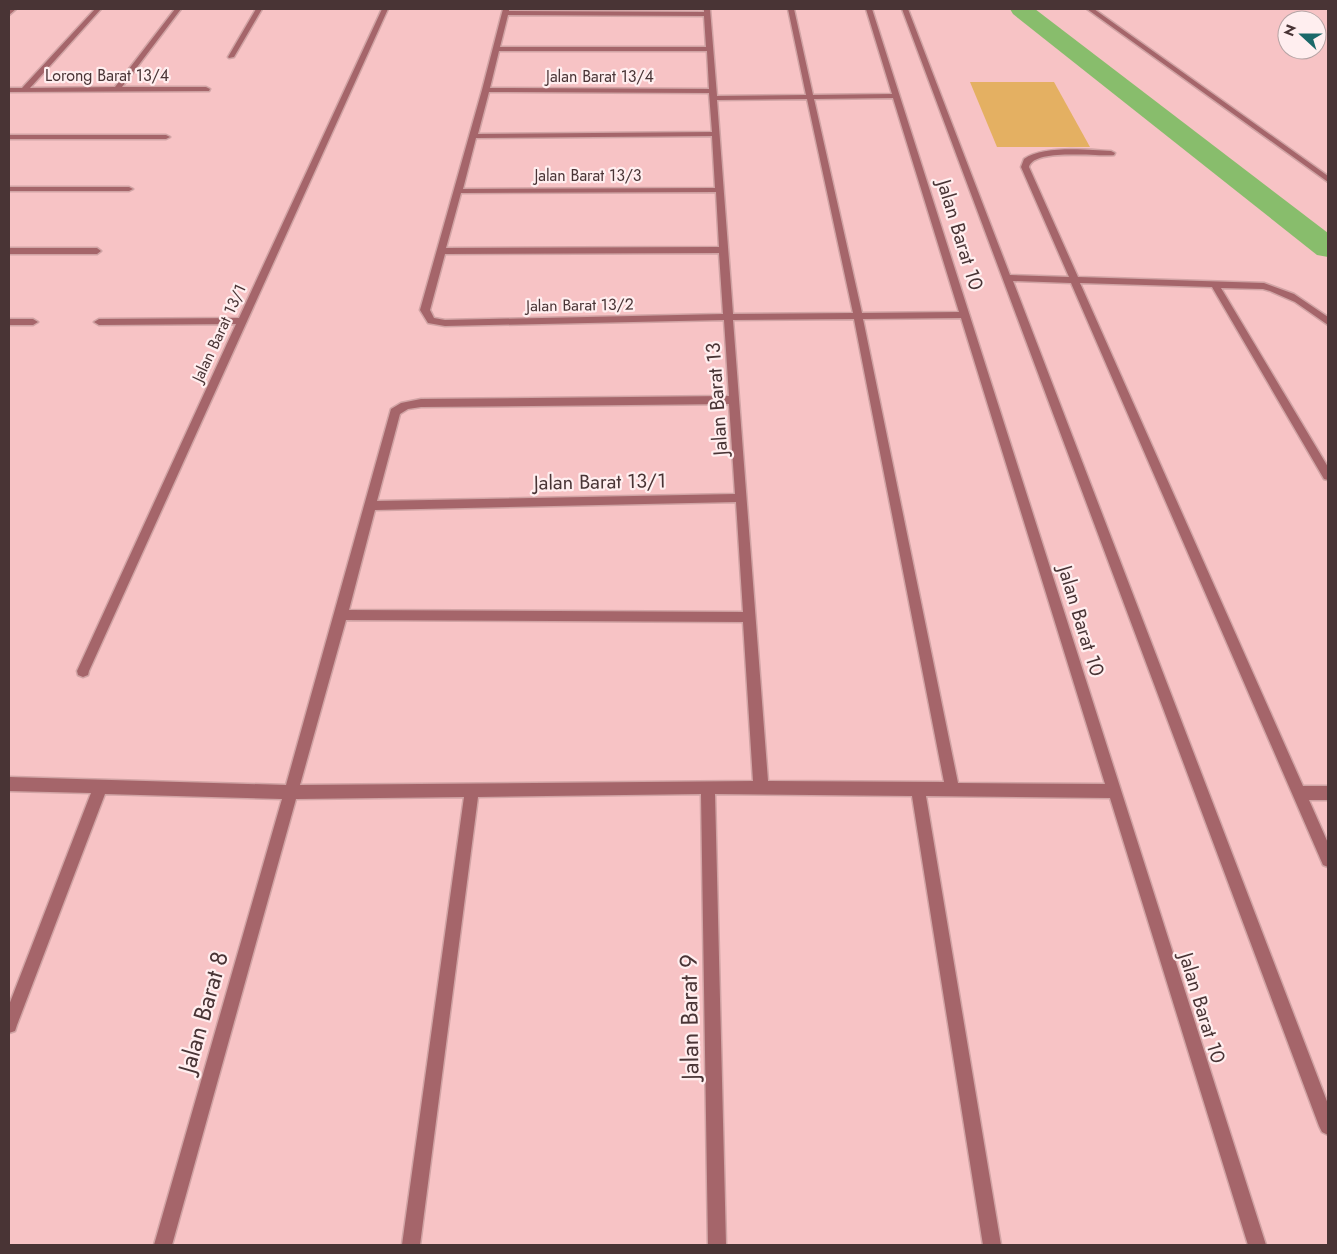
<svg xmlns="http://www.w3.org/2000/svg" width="1337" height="1254" viewBox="0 0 1337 1254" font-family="Jost,sans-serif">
	<rect width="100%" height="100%" fill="#f7c3c5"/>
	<path fill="#e4b062" d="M970,82H1054L1090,147H997Z"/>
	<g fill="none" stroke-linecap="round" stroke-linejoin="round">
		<path fill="#88bd6c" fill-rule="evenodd" d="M1010,9H1035L1328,233V257L1317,255L1013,14Z"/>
		<g stroke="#d1a4a5" stroke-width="3">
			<path id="minor" d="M10,9H16L9,15Z
				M95,9H101L30,88L115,87L175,9H181L122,87H206L210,89L209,91L9,92V88H22Z
				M256,9H262L234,57L229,58L228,57Z
				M382,9H388L89,671L88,675L83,677L78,675L77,671L236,324L99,325L94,322L99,319L239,318Z
				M503,9H509V11L704,12V9H710L717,96L806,95L788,9H794L813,95L892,94L866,9H872L1266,1245H1248L1110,798L926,796L1001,1245H983L912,796L715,794L726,1245H708L701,794L478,797L420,1245H402L464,797L296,799L172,1245H154L282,799L105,794L17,1025L15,1031L9,1033V1005L91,793L9,791V777L286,785L391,409L401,403L421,399L729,396L724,320L445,326L428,323L420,310L482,90ZM508,15L704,16L706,47H500ZM499,51H707L709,89L490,88ZM489,92L709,93L712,132L478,134ZM893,98L959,312L862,313L814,99ZM807,99L853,313L733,314L717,100ZM712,136L715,188L463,189L476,138ZM716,192L719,247L446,248L461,193ZM719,253L723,314L445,320L434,318L430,310L445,254ZM961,318L1105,784L958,783L863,319ZM854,319L944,782L768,781L733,320ZM729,404L735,494L377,501L400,414L408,409L421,407ZM736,502L743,612L349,610L375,510ZM346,620L743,622L753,781L300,785Z
				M902,9H908L1010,275L1069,277L1021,167L1024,159C1043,145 1088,150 1111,151L1115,153L1114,155C1097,157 1034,148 1029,167L1078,277L1264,283L1294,294L1328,317V325L1295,302L1270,291L1263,289L1221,288L1328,467V480L1324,479L1212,287L1080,283L1303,786H1328V800H1309L1328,843V867L1323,865L1071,283L1013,281L1328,1104V1135L1322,1132L1319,1126Z
				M1087,9H1094L1328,176V182Z
				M9,135H166L170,137L166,139H9Z
				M9,187H129L133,189L129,191H9Z
				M9,248H97L101,251L97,254H9Z
				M9,319H33L38,322L33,325H9Z"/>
		</g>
		<use href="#minor" fill="#a5656a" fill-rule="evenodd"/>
	</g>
	<g text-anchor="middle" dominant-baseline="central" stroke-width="4.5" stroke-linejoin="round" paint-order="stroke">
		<g font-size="16" fill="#493435" stroke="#ffeeef">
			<text x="107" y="75">Lorong Barat 13/4</text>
			<text x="600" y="76">Jalan Barat 13/4</text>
			<text x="588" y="175">Jalan Barat 13/3</text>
			<text transform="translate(580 305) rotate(-1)">Jalan Barat 13/2</text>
			<text transform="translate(219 333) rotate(-65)">Jalan Barat 13/1</text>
		</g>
		<g font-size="20" fill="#493435" stroke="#ffeeef">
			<text transform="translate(960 235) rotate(73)">Jalan Barat 10</text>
			<text transform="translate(717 399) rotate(-94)">Jalan Barat 13</text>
			<text transform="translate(600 482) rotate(-1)">Jalan Barat 13/1</text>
			<text transform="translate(1081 621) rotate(73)">Jalan Barat 10</text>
			<text transform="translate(1202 1008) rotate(73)">Jalan Barat 10</text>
		</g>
		<g font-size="24" fill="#493435" stroke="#ffeeef">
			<text transform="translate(203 1012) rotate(-74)">Jalan Barat 8</text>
			<text transform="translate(689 1017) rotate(-91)">Jalan Barat 9</text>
		</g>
	</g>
	<rect width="1337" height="1254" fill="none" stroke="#493435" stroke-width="20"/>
	<g transform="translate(1302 35) rotate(291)"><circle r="24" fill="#ffeeef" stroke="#b6a4a5"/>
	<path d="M0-4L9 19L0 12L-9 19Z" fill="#1b6869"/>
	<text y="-8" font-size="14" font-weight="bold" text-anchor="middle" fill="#493435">N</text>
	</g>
</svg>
